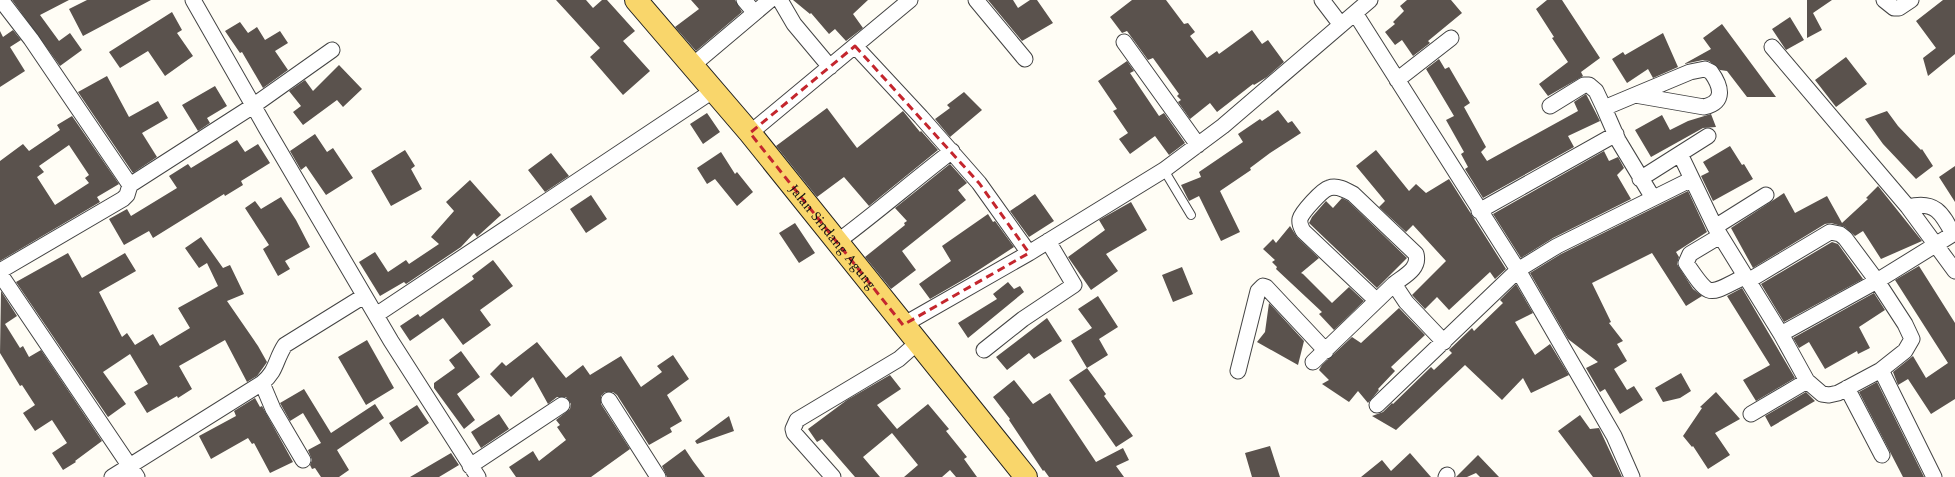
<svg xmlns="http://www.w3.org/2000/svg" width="1955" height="477" viewBox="0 0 1955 477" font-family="Spectral,serif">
	<rect width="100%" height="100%" fill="#fffdf5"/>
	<path fill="#5a524d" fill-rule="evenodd" d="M12,0H69L40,15L59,41L70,33L82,50L60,66Z
		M87,0H151L83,36L69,9Z
		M556,0H586L593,8L602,0H607L635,31L623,41L650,71L623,95L590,57L600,48Z
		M691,0H735L742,12L696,51L675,27L699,9Z
		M793,0H868L853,14L863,28L846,41L835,29L829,34L811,13L810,14Z
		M988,0H1013L1018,8L1030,0H1037L1053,23L1022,41Z
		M1132,0H1166L1184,24L1188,23L1195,32L1190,36L1207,58L1217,51L1219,54L1252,30L1262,44L1268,40L1284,62L1267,77L1254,85L1253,84L1217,112L1210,103L1190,119L1178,102L1181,100L1177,96L1179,94L1153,58L1148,60L1127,31L1122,33L1110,17Z
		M1407,0H1451L1462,13L1428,41L1430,43L1413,56L1402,40L1395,45L1385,32L1395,24L1393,22L1404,11L1400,6Z
		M1547,0H1562L1600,58L1581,72L1583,76L1548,96L1539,84L1568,62L1552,38L1554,37L1536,9Z
		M1807,0H1832L1813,13L1822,30L1807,38Z
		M1943,0H1955V54L1928,76L1923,58L1936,48L1916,21Z
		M172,12L182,30L177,33L193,56L165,76L148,51L120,68L109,52Z
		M1790,17L1804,40L1786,50L1772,29Z
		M240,22L248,33L257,27L265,40L280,31L288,43L275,51L288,70L263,88L242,52L240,53L225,31Z
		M1722,24L1776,97H1747L1727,71L1720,70L1709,61L1703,60L1684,64L1711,49L1703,38Z
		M13,30L21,40L10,47L25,71L0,87V31L3,37Z
		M1663,33L1678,67L1653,78L1648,69L1627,83L1612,59L1623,52L1625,55Z
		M1846,57L1867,84L1836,107L1815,80Z
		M1439,59L1445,69L1449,67L1470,103L1464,107L1486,147L1481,152L1487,161L1578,111L1574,102L1586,94L1600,121L1568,136L1574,147L1483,198L1465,169L1468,167L1461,154L1464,152L1446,120L1454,116L1426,69Z
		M1127,61L1134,71L1130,73L1159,116L1164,113L1185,143L1169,155L1155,136L1130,154L1119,139L1128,133L1113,111L1117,109L1098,81Z
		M339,65L362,89L343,107L337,100L303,125L293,112L301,106L289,91L305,80L313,91Z
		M107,76L129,117L158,101L168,118L142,133L157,157L133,173L78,92Z
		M215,86L227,106L207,118L210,123L198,131L182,105Z
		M964,92L982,110L950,137L935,119L950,108L947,105Z
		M827,108L857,148L903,111L920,132L921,131L938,150L869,206L844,177L817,197L776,146Z
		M1278,110L1288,123L1292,121L1301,133L1270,153L1250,168L1251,170L1220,191L1240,232L1221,241L1199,196L1189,201L1181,185L1201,177L1199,172L1243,142L1238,134L1260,119L1262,121Z
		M1887,111L1898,126L1921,150L1922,149L1933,166L1916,179L1883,144L1865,119Z
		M707,113L720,132L703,144L690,124Z
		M1711,114L1716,127L1703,128L1651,157L1635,130L1662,115L1670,130L1688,121Z
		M72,116L119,184L97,197L100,202L0,261V161L23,144L29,151L60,130L57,125ZM69,145L89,175L85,178L89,183L55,205L37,177L44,172L39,166Z
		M315,134L327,152L333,148L353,178L326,195L306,166L301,170L290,151Z
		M237,140L245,152L258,144L270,163L241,181L243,185L225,196L224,194L153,238L149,231L124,245L109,219L127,209L131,216L177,188L169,176L188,164L191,168Z
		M1730,146L1742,165L1744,164L1753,179L1713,201L1701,176L1709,172L1703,162Z
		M405,150L415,166L411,169L422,189L391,206L371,171Z
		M1376,150L1409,191L1416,184L1426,193L1449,179L1506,269L1495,279L1490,272L1449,310L1437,297L1425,309L1412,295L1446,261L1413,225L1406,232L1379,207L1385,201L1356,166Z
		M1604,151L1609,161L1618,157L1624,168L1617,175L1631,199L1553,238L1521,258L1493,214Z
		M721,152L735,174L737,172L753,192L737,206L715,179L707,184L697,168Z
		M551,153L569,176L545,192L528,170Z
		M950,164L967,183L958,190L966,200L902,251L916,270L891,289L865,257L905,225L904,223L907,221L895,208Z
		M1955,166V202L1939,177Z
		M470,180L501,215L479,235L477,237L474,233L461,247L406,284L404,282L380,296L359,262L375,252L388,272L406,260L409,264L439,244L431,237L454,211L446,202Z
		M1878,186L1922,241L1881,259L1863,231L1855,236L1845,227L1831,223L1825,224L1753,268L1731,228L1784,193L1795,213L1827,196L1842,223L1868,199L1866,198Z
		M1688,191L1707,232L1676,252L1679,257L1677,264L1693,289L1702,296L1686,306L1652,253L1592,283L1611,322L1609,323L1623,341L1617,344L1627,361L1614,369L1627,390L1634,386L1643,400L1620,414L1605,389L1600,392L1586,368L1598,362L1568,339L1530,273L1561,254Z
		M1035,194L1054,221L1029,237L1010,211Z
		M591,195L607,219L586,233L570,209Z
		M281,197L296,220L310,247L285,261L290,269L278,276L263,249L269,245L245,208L255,201L261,209Z
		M1342,198L1348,201L1407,258L1377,288L1309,223L1312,217L1326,201L1333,208Z
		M1131,202L1147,230L1106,254L1118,271L1091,290L1068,257L1105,230L1099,220Z
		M988,214L993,222L995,221L1014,247L968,277L930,299L919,284L951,261L942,246Z
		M795,223L815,253L799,263L779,233Z
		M1290,226L1297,237L1319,258L1301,273L1303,274L1332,303L1349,287L1364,301L1334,330L1319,314L1322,312L1276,269L1277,267L1272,262L1275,260L1263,249L1273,239L1276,243Z
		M201,237L223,268L230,265L244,294L227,301L258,346L267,362L265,365L257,376L247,382L225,340L179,366L192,389L178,398L177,396L147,413L134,392L148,384L130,354L103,372L126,404L108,417L16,282L68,253L82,278L125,253L136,271L99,292L122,337L127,333L135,345L153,334L160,346L190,328L178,308L218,286L207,263L199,268L185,248Z
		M1832,242L1838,244L1863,279L1784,322L1761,284Z
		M493,260L513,286L480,310L491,325L463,345L443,318L410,341L400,326L418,314L420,317L474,279L472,276Z
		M1919,266L1955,323V399L1931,414L1908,379L1898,385L1893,372L1913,356L1926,378L1948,363L1895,280Z
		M1182,267L1193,294L1173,302L1162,275Z
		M1008,282L1014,289L1020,286L1024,292L968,338L958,323L997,299L993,294Z
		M1516,284L1533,313L1515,322L1535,355L1550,344L1569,375L1531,393L1523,378L1502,400L1465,365L1396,430L1372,416L1383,412L1392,403L1393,404L1431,367L1434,370L1452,353L1449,350L1472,328L1474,331L1503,303L1500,300Z
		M1742,288L1795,378L1756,401L1743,380L1770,365L1727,296Z
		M1,291L17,316L5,324L20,348L23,346L29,357L41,350L102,441L75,461L76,462L63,470L52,453L67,443L52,420L35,431L23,413L35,405L22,385L20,386L0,353Z
		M1874,293L1885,310L1859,327L1870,348L1858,354L1857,351L1825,369L1809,342L1799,348L1793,338Z
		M1098,296L1118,327L1099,339L1108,355L1087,368L1071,341L1092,328L1078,309Z
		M1269,303L1304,341L1298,365L1257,342L1265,332Z
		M1399,308L1425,335L1391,367L1395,371L1378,389L1379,390L1368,403L1358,391L1349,402L1322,384L1329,380L1319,370L1322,365L1352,337L1361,343Z
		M1047,318L1062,341L1034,359L1029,353L1007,370L996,357Z
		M367,340L394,388L366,405L338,357Z
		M537,342L566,378L583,365L590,375L621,356L641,387L662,372L657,366L673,355L689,379L667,395L682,421L670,428L672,432L649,445L617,395L613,392H605L601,396V404L630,449L591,477H516L509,467L533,451L539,461L566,440L557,427L560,425L556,420L570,409L571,404L566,397H557L548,404L533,377L511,397L490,374L502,362L506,366Z
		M461,351L480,377L457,394L475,420L464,429L434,388V383L455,368L449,360Z
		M1087,368L1106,394L1104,396L1133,436L1116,447L1069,380Z
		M1681,373L1691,391L1680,398L1663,402L1655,388Z
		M890,375L901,389L877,405L897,429L928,404L949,429L946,431L967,457L964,459L977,477H956L950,470L942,477H904L918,465L892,433L863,457L880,477H855L822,439L817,442L808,429L847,400Z
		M1014,380L1033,404L1050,393L1096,462L1123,448L1129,460L1116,466L1124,477H1049L1044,470L1043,471L1009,420L1010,419L993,397Z
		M1877,382L1924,477H1903L1859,392Z
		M304,389L331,433L375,404L384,418L337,450L349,470L339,477H321L315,468L312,469L310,465L312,460L308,450L321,443L303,413L290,421L280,403Z
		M1716,392L1740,419L1715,433L1730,455L1708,469L1693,446L1692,447L1683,436L1702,408L1700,407Z
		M1806,392L1815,401L1771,427L1765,416Z
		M255,398L260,407L262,406L293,462L270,473L254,443L252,444L248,438L211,459L199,436L236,416L234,411Z
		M417,405L429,423L401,442L389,423Z
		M499,414L509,429L481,448L471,432Z
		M1580,415L1590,429L1599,428L1622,477H1593L1558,431Z
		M729,416L734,431L697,444L695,441Z
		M1270,446L1280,477H1252L1245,453Z
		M685,449L693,461L705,477H667L662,466Z
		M451,453L459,465L439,477H410Z
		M1410,453L1431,477H1361L1382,460L1391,471Z
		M1478,455L1499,477H1480L1476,473L1467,477H1456Z"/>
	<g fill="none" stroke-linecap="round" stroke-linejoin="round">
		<g stroke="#444" stroke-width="10">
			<path id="service" d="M1164,170L1191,215"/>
		</g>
		<g stroke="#444" stroke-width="17">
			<path id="minor" d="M193,0L266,128L391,341L478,477
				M744,0L754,12
				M780,0L794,24L830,67
				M976,0L1025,59
				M1322,0L1341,25
				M1884,0L1894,8H1899L1911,0
				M1355,13L1518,270L1614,436L1632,477
				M1124,42L1198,145
				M855,46L921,117L979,183L1029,253
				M1772,47L1908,207C1935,200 1942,213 1953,234L1877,281L1905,324L1912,339L1905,351L1881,370L1934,477
				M693,65L770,0
				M1705,69L1711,72C1721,86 1726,102 1704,107L1635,95L1690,72Z
				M1397,80L1451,38
				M1635,95L1604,108L1618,140L1653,198
				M1550,106L1584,85H1589L1596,91L1604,108
				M750,133L910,0
				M1680,154L1692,179
				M1640,179L1708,136
				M130,185L253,106L332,50
				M1908,207L1955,271
				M1479,211L1616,134
				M1715,227L1766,195
				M1720,236L1690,254L1686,263C1711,300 1707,295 1746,276
				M837,242C876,213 913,181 952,151
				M0,271L123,199L127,195L130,185L31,39L1,0
				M0,274L137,477
				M1748,281L1830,232L1840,234L1845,238L1877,281L1781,334
				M1376,300L1303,231C1301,227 1299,224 1300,219C1302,212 1322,190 1329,188C1337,185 1346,190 1353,194L1416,254C1420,269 1404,276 1394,284
				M376,315L714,90
				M903,325L1029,253L1164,170L1223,126L1370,0
				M984,350L1023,319L1074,285L1048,241
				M1313,362L1394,284L1406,302L1444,342
				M1238,371L1258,291L1263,286L1266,287L1326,351
				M262,383L273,409L303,460
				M1847,388L1882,455
				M609,400L658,477
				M1377,405L1518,270L1557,246L1692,179L1715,227L1781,334L1807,381L1822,394L1829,395L1838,393L1881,370
				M1751,414L1807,381
				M470,466L562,405
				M112,477L262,383C277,371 275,360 285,345L364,296
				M833,477L794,433L793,429L797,420L899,359L917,343
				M1446,477L1447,475"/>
		</g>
		<g stroke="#222" stroke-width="24">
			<g id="primary">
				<path id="s1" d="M636,0L750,133L1026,477"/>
			</g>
		</g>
		<use href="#service" stroke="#fff" stroke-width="8"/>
		<use href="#minor" stroke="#fff" stroke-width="15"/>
		<use href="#primary" stroke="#f9d66b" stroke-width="22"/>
	</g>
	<path fill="none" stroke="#c4262e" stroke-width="3" stroke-dasharray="8 5" stroke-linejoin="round" d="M855,46L979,183L1029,253L903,325L750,133Z"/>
	<g text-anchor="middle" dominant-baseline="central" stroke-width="4" stroke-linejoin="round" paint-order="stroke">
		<g font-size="14" fill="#111" stroke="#fff">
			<text stroke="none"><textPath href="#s1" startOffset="308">Jalan Sindang Agung</textPath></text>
		</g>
	</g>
</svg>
